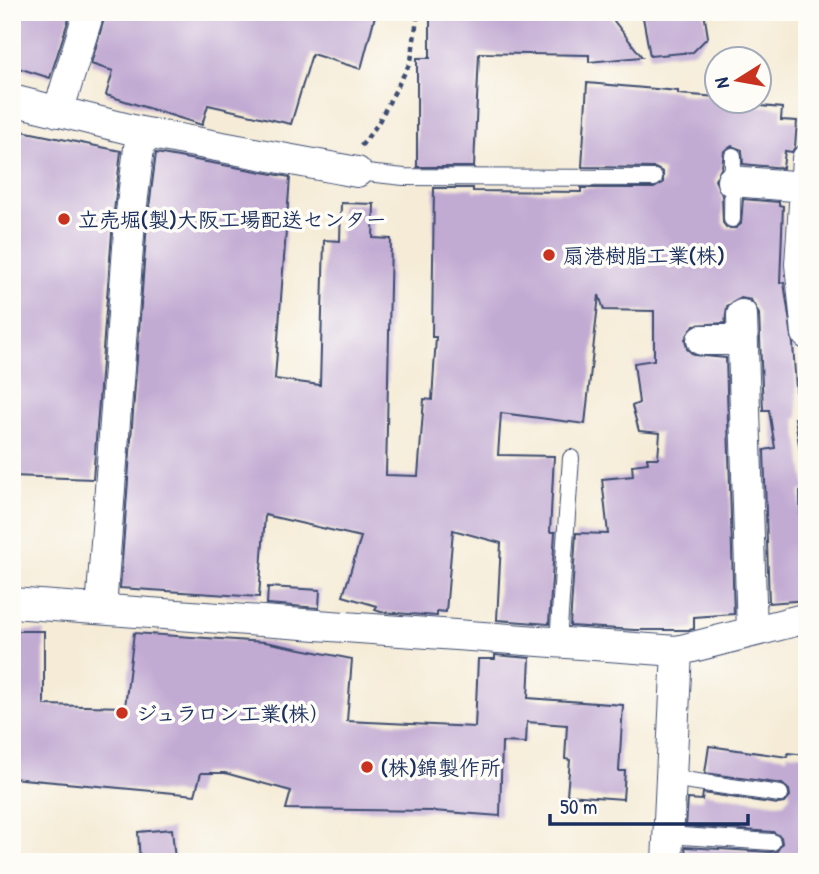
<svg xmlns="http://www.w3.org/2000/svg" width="819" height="874" viewBox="0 0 819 874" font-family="'Patrick Hand','Klee One',sans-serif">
	<rect width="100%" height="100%" fill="#fdfcf7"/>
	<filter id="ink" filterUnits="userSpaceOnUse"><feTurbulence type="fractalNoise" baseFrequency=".0143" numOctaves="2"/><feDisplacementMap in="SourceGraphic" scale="14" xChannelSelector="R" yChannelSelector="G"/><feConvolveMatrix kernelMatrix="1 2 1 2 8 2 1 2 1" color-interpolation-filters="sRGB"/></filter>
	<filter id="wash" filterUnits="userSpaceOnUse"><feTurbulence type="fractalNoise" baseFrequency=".00686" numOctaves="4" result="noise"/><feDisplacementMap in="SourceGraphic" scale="28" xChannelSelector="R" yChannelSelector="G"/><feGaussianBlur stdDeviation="1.57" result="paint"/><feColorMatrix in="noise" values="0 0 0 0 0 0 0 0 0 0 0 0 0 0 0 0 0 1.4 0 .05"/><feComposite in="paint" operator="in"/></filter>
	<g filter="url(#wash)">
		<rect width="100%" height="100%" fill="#f5ebd6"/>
		<g id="blocks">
			<path fill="#c2abd3" d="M12,12H71L50,78L12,66Z
				M106,12H376L361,69L312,54L291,124L208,105L202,125L106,95L113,71L91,64Z
				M430,12H607L642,57L589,62V55L479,53L474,167H417V58H430Z
				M642,12H704L708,37L693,52L650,56Z
				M587,83L678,91V94L718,97V102L782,108L781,120L797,121L795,147L792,152L785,151L783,168L743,164L742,150L732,146L724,151L722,167L715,180L722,195L723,223L727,228H736L741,224L743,199L779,202V205L783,206L780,283L784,282L793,344L798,418H795L806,490L800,491L801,562L807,561V600L769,603L764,450L775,448L769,410H763L759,314L751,300L741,298L727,306L725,323L694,325L685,339L687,349L694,355L726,358L734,614L694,617V629L689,630H635L570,626L576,533L608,534L602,479L633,476L632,465L648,463L647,458H658L660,433L639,431L632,406L639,403L634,363L654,360V311L604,310L599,295L585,424L501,413L498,455L554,456L550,532H555L549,624L497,620L501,543L453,530L446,612L437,611V616L381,612L375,610L377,606L343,596L361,537L265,515L259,597L120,588L147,223L156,153L290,177L275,379L320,385L324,240L340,241L341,203L374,204L373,238L391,239L386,475L418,476L424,399L432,400L436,337H432L434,188H473V191L581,192V188H654L663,183V172L655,168L582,167Z
				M12,129L121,151L113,220L93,479L12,476Z
				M268,587L320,590L319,608L267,604Z
				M12,631H44V705L125,707L134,633L265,642L352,659L347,721L475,727L478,659H495V655L530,658L528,698L623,705L619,771H625L623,799L567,795L570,760L565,759L567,725L527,722L526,743L502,742L500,816L433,811L286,809L291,791L225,773H201L195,795L12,778Z
				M709,746L787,757L788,753L807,755V862H687L685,847L771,852L777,851L782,843L781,837L773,832L686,826L688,799L702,800L703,793L778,804L784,803L790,796L789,790L782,784L705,773Z
				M172,829L175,860L140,862L138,832Z"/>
		</g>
	</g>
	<g filter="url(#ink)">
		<use href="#blocks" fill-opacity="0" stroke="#3c4b70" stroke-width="2"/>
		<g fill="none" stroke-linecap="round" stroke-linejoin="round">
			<g stroke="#3c4b70" stroke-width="18">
				<path id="lane" d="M357,172L404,177L654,178
					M732,219L733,156
					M558,642L571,458
					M670,778L780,794
					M667,835L772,842"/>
			</g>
			<g stroke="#3c4b70" stroke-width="32">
				<path id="street" d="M12,100L141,132L357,172
					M58,112L89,12
					M807,159L800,264L807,334
					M732,181L805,187
					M742,315L752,632
					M702,340H742
					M12,603L677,651L807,618
					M101,609L130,221L141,132
					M667,862L677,651"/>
			</g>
			<path stroke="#3c4b70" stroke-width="4.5" stroke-dasharray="5 5" stroke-linecap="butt" d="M361,146L377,125L411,61L418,12"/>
			<use href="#lane" stroke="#fff" stroke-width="16"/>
			<use href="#street" stroke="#fff" stroke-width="30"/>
		</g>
	</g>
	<g fill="#c8321e" stroke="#fdfcf7" stroke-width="2.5">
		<circle cx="64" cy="219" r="7"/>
		<circle cx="549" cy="255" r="7"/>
		<circle cx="122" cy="713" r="7"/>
		<circle cx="367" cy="767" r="7"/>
	</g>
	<g text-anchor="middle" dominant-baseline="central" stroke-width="7" stroke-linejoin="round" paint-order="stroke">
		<g font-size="21" font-weight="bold" fill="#1b2f5e" stroke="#fdfcf7" text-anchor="start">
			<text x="78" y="219">立売堀(製)大阪工場配送センター</text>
			<text x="563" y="255">扇港樹脂工業(株)</text>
			<text x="136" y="713">ジュラロン工業(株）</text>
			<text x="381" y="767">(株)錦製作所</text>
		</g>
	</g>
	<rect width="819" height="874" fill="none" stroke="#fdfcf7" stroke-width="42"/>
	<g transform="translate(738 80) rotate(259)"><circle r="33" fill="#fdfcf7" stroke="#a3aaba" stroke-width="2"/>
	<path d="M0-5L12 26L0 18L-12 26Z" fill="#c8321e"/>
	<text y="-10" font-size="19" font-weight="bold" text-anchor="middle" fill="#1b2f5e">N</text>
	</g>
	<path d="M550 814v10h198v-10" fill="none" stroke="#1b2f5e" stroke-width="3.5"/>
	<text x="560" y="814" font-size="21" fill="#1b2f5e" stroke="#fdfcf7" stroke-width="5" paint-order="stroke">50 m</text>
</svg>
